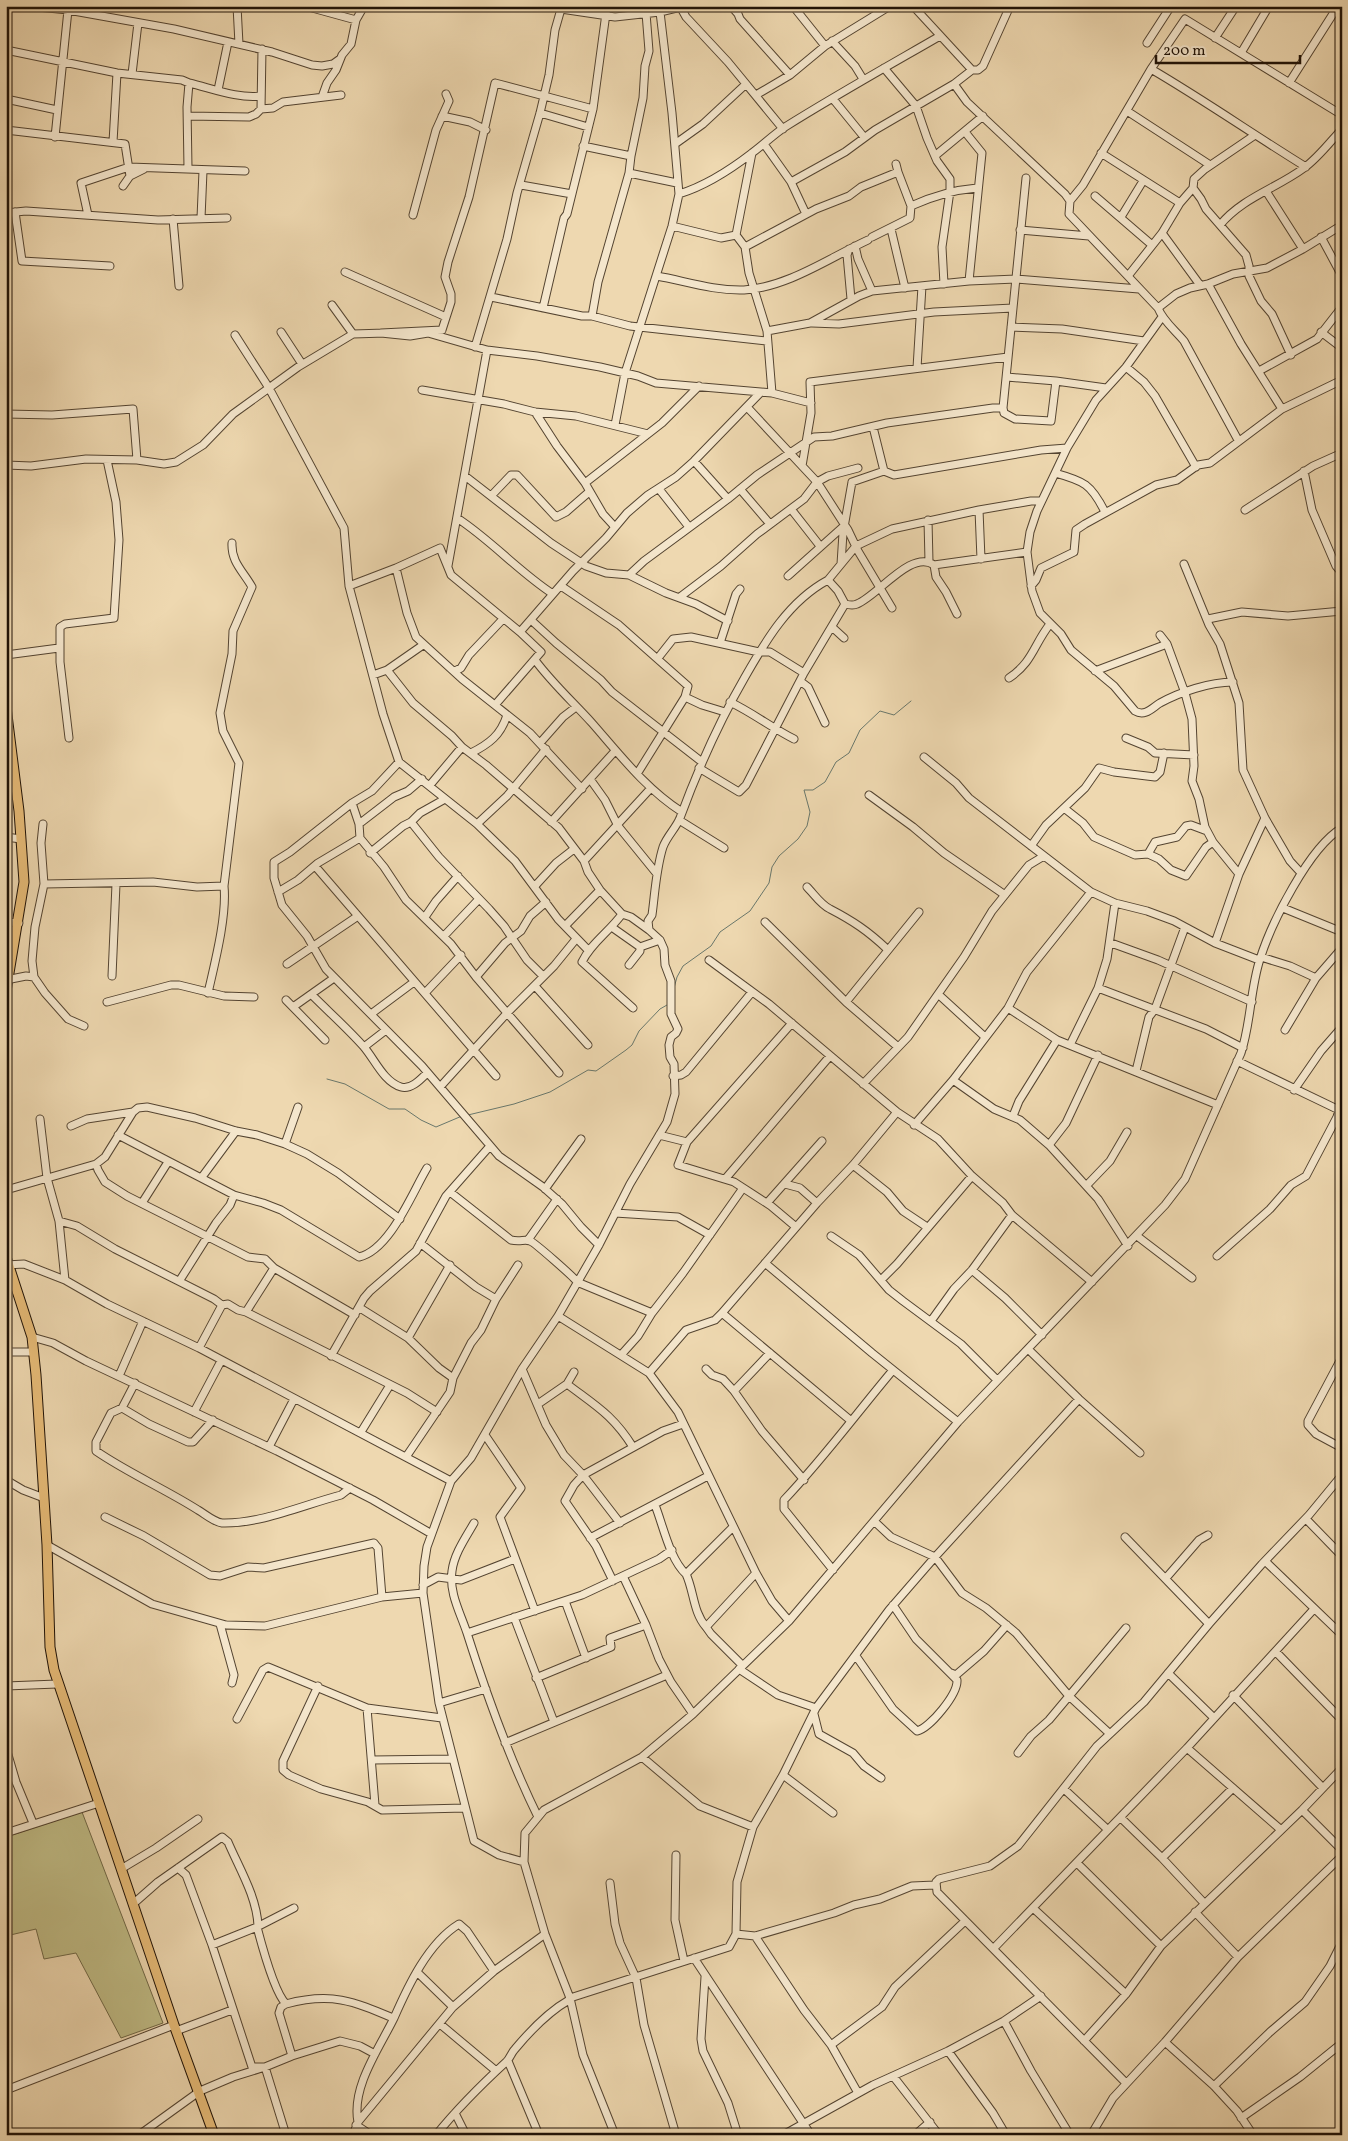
<svg xmlns="http://www.w3.org/2000/svg" width="1348" height="2141" viewBox="0 0 1348 2141" font-family="Vollkorn,serif">
	<rect width="100%" height="100%" fill="#eed8b0"/>
	<filter id="stains"><feTurbulence type="fractalNoise" baseFrequency=".004" numOctaves="4"/><feColorMatrix values="0 0 0 0 .2 0 0 0 0 .09 0 0 0 0 .02 0 0 0 .5 -.17"/></filter>
	<radialGradient id="worn" r=".72"><stop offset=".6" stop-color="#630" stop-opacity="0"/><stop offset="1" stop-color="#630" stop-opacity=".3"/></radialGradient>
	<path fill="#c0bc86" stroke="#706846" d="M82,1812L163,2023L121,2038L76,1953L44,1959L36,1929L6,1936V1837Z"/>
	<g fill="none" stroke-linecap="round" stroke-linejoin="round">
		<path stroke="#69776b" stroke-width="1" d="M674,988L677,977L683,966L711,946L720,932L750,911L769,883L772,867L779,856L798,839L807,826L810,812L804,790H813L825,782L836,762L849,753L860,730L880,711L894,715L911,701
			M327,1079L345,1084L389,1109H405L421,1120L436,1127L462,1116
			M468,1115L514,1104L550,1092L588,1070L596,1071L626,1050L632,1045L639,1031L660,1009L667,1005"/>
		<g stroke="#544431" stroke-width="9">
			<path id="minor" d="M28,6L68,10L174,29L272,52L312,65L322,66L333,64L340,59
				M237,6L239,44
				M305,6L356,20
				M731,6L738,14L740,19L790,75
				M793,6L825,46
				M913,6L972,70
				M681,8L686,17L728,62L783,129
				M1215,38L1236,6
				M832,41L855,66L863,79
				M1147,43L1171,6
				M6,50L117,73L182,80L189,83C211,88 238,99 261,96
				M1241,53L1269,6
				M884,68L916,106L927,138L937,161L950,179V191L942,247L944,284
				M1151,69C1204,100 1254,135 1306,167
				M132,74L138,23
				M1289,83L1338,6
				M954,84L967,102L1065,194L1070,201L1069,214L1158,308C1163,321 1175,330 1184,341L1238,440
				M218,90L228,42
				M756,95L790,75L825,46L890,6
				M322,97L327,83L336,70L342,55L351,44L356,20L364,6
				M6,99L57,110
				M833,99L864,137
				M261,109L262,49
				M1127,111L1210,165
				M540,113L588,127
				M188,116L249,117L256,114L261,109L273,108L283,102L341,95
				M442,116L470,122L486,130
				M6,130L125,144L130,176
				M965,132L982,153L969,281
				M55,137L68,10
				M113,142L117,73
				M675,144L703,124L746,84
				M764,144L791,182L806,214
				M583,146L631,156
				M752,153L736,235L745,247L749,273L767,331L772,393
				M1101,153L1180,203
				M936,155L983,116
				M896,164L898,172L911,206
				M188,168L187,107L189,83
				M629,173L677,183
				M791,182L845,152L875,130L954,84L972,70H978L983,66L1010,6
				M521,185L572,194
				M123,186L130,176L144,169
				M1193,188L1201,199L1206,209L1246,255L1249,266V276L1261,301L1272,314L1291,355
				M1266,191L1303,249
				M679,194C705,186 730,170 752,153C763,145 773,135 785,127C836,95 888,66 940,36
				M1095,196L1152,245
				M1070,201L1083,185L1151,69L1185,19L1342,115
				M15,212L22,261L110,266
				M6,213L26,211L158,220L227,218
				M88,215L81,183L129,167L245,171
				M413,215L436,130L449,101L446,94
				M1121,217L1143,181
				M201,218L203,171
				M173,219L179,286
				M1220,225C1242,198 1277,188 1304,168C1318,158 1330,142 1342,129
				M672,226L721,238L736,235
				M891,229L905,288
				M1020,230L1089,236
				M1162,233L1200,285
				M872,237L910,218L911,206C933,196 953,190 977,188
				M1321,237L1342,276
				M855,246L858,259L872,291
				M745,247L816,209L849,196L861,187L898,172
				M849,249L847,255L851,299
				M345,272L446,317
				M657,276C685,281 714,291 744,290C788,287 829,258 868,240
				M1128,276L1162,233L1180,203L1193,188L1194,179L1205,169L1255,135
				M1208,284L1241,344L1282,409
				M491,297L582,316H592L630,326L767,341
				M332,305L353,334
				M543,308L564,218L567,214L593,109L607,6
				M1158,308L1176,294L1190,288L1208,284L1233,274L1267,268L1303,249L1342,225
				M592,316L598,282L629,173L631,156L643,98L645,66L649,51L646,13
				M1162,317L1126,367L1096,400L1067,448L1037,511L1030,532L1027,552L1032,591L1040,613L1061,634L1071,650L1114,686L1135,711C1145,717 1152,708 1160,703C1180,692 1210,682 1233,682
				M812,323L839,324L934,312L1013,308
				M1011,327L1062,329L1144,341
				M442,330L381,333L410,336L428,333L487,350L537,356L600,367L638,376L656,383L772,393L811,403
				M442,330L451,302V294L445,277L448,262L469,197L495,83L593,109
				M767,331L810,323L859,296L872,291L901,288L969,281L1016,279L1139,289
				M281,332L302,364
				M1321,332L1342,348
				M235,335L269,388L344,528L349,586L383,714L399,762L477,824L515,861L558,919L588,950
				M475,347L507,239L517,193L540,113L549,75L555,30L561,9L615,17L660,12L685,6
				M1126,367L1144,382L1155,396L1196,467
				M917,368L922,286
				M1259,371L1317,339L1342,307
				M1007,377L1056,381L1106,388
				M422,390L504,404L535,412L576,416L648,434
				M747,407L817,482L848,530L858,551L892,608
				M1003,408L1026,178
				M535,412L557,446L585,483L603,514L614,526
				M6,414L52,415L133,409L137,460
				M615,425L625,373L672,226L679,194L672,113L660,12
				M873,427L884,471L894,475L1041,450L1067,448
				M694,461L728,499
				M6,465L31,466L86,459L137,460L164,464L176,462L203,445L233,414L298,367L353,334L385,333
				M802,466L811,413L810,382L1008,357
				M1304,471L1312,510L1336,566L1342,573
				M1055,473C1084,481 1091,484 1105,512
				M465,476L551,543L586,566L606,573L629,575L666,593L696,604L728,621
				M852,482L884,471
				M585,483L662,423L699,386
				M659,489L689,527
				M740,489L770,524
				M491,496L511,475H517L556,517L566,512L589,492
				M791,509L820,546
				M979,510L981,559
				M1245,510L1313,466L1342,453
				M457,518C491,540 519,572 553,594
				M928,520L929,562
				M841,564L843,533L852,482
				M1184,564L1209,625L1220,644L1239,703L1243,770L1265,818L1290,861L1301,873
				M934,565L936,577L946,592L957,614
				M448,566L487,350
				M396,568L407,613L416,637L462,679L530,733L582,789
				M629,575L644,561L728,499L757,475L814,437L832,436L887,423L993,408H1003L1004,413L1015,419L1051,421L1056,381
				M788,576L845,525
				M828,580L856,546L892,529L979,510L1031,501H1041
				M349,586L396,568L440,548L451,575L520,632L541,652L495,705
				M561,586L619,625L688,686L685,697L637,774
				M1031,586L1036,580L1041,568L1074,552L1076,530L1085,524L1156,485L1177,480L1198,465L1210,463L1282,409L1342,380
				M680,597L721,566L757,534L804,499L817,482L828,476L858,468
				M845,604C849,605 853,606 857,604C878,596 911,549 934,565L1027,552
				M1208,619L1242,612L1288,616L1342,611
				M531,620L556,643L601,680L612,692L702,762
				M832,627L844,638
				M520,632L573,571L606,538L627,513L648,495L676,477L694,461L760,393
				M1160,635L1167,644L1185,693L1192,719L1194,766L1192,781L1199,799L1205,827L1213,842L1239,874
				M720,643L736,594L740,589
				M6,655L59,648
				M658,658L673,639L691,637L759,652H770L804,673
				M535,660C552,683 573,702 592,723C620,755 646,789 682,812
				M387,670L413,703L452,736L462,747L486,765L559,828L584,861L588,872L600,890L622,914L631,917L649,930
				M455,671L461,668L469,655L503,619
				M1095,671L1167,644
				M373,675L387,670L423,645
				M1009,678C1033,662 1034,644 1050,624
				M800,681L808,687L825,723
				M685,697L702,705L725,712
				M730,702C753,713 772,728 794,739
				M69,738L60,662V627L65,624L114,618L119,540L116,502L107,460
				M1126,738L1148,747L1155,753L1194,755
				M540,743L563,717L576,707
				M471,753C489,744 501,735 507,715
				M924,757L956,783L969,798L1091,892L1115,903L1147,911L1174,921L1215,943L1259,960
				M399,762L372,791L352,803L290,852L274,862V878L282,905L307,936L326,969L422,1066L499,1156L543,1187L562,1204L581,1227L599,1245
				M699,768L739,792L746,785L804,673L845,604
				M590,779L605,800L618,826L657,874
				M430,785L462,747
				M869,795L913,827L944,853L1005,895
				M352,803L359,824L360,838L384,867L406,900L451,944L476,977L559,1073
				M1064,808L1083,823L1094,837L1135,855L1148,854L1159,859L1171,870L1186,876L1206,847L1213,842
				M679,820L724,848
				M411,822L439,857L489,909L504,926L527,960L543,976
				M551,822L615,751
				M43,824L41,843L44,884L35,927L32,961L34,977L45,993L68,1019L84,1026
				M359,824L394,797L408,791L422,779
				M477,824L507,796L546,749
				M6,837L21,839
				M1031,846L1046,825L1085,788L1099,768L1114,772L1155,777L1160,772L1164,753
				M370,853L403,826L411,822L420,813L445,799
				M1148,854L1155,842L1177,837L1186,826L1191,825L1207,831
				M584,861L651,788
				M315,866L496,1076
				M44,884L153,882L197,887L224,886
				M535,886L556,863L574,849
				M807,887C814,894 821,905 830,909C853,921 868,931 887,949
				M278,892L298,880L318,863L360,838
				M1283,908L1342,932
				M622,914C610,931 591,943 582,962L633,1008
				M425,917L436,901L458,876
				M6,922L19,923
				M765,922L846,1002L898,1047
				M566,925L600,890
				M613,928L640,947
				M444,936L479,899
				M1111,943L1158,960L1252,1002
				M1215,943L1239,874L1265,818
				M640,947L660,940
				M1261,957L1290,966L1316,978
				M709,960L769,1004L897,1112L938,1139L972,1176L1003,1203L1012,1215L1092,1282
				M287,964L358,916
				M629,965L640,951V947
				M112,976L116,884
				M476,977L505,943L521,931L530,916L546,902
				M6,980L26,976L34,977
				M535,986L588,1045
				M1098,988L1206,1029L1243,1048
				M208,993C215,962 227,916 224,886L239,763L223,731L220,713L232,654L233,631L252,587C243,571 231,562 232,543
				M425,993L461,955
				M938,994L985,1037
				M312,995C329,1012 348,1029 364,1047C375,1060 384,1082 401,1087C411,1090 421,1079 427,1073
				M286,1000L325,1040
				M107,1002L171,985H179L224,996L254,997
				M846,1002L919,912
				M293,1007L334,978
				M1008,1008L1057,1040L1218,1105
				M371,1014L414,982
				M792,1023L687,1142L678,1165L734,1182L771,1206L796,1227
				M1285,1030L1316,978L1342,948
				M1070,1045L1098,988L1107,959L1115,903
				M364,1047L386,1030
				M1136,1071L1149,1017L1155,1009L1185,927
				M673,1076L681,1075L686,1072L752,992
				M953,1080L994,1109L1020,1120L1049,1145L1098,1199L1128,1246
				M863,1084L908,1037L964,957L992,911L1029,865L1044,856
				M440,1087L508,1012L554,966L576,939
				M1294,1090L1321,1051L1342,1027
				M1013,1116L1019,1101L1057,1040
				M40,1119L47,1178L59,1221L65,1280
				M914,1125L953,1080L1008,1008L1027,972L1091,892
				M71,1126L87,1119L133,1112L138,1108L147,1107L195,1118L236,1131L257,1135L285,1144L307,1154L338,1173L400,1219
				M118,1135L234,1195L263,1203L281,1210L359,1257C390,1250 412,1193 427,1168
				M659,1135L687,1142
				M285,1144L298,1107
				M1049,1145L1066,1123L1098,1055
				M96,1164L98,1170L105,1182L127,1196L248,1257L265,1259L274,1268L355,1315
				M853,1165L887,1192L903,1211L927,1227
				M202,1177L236,1131
				M726,1178L830,1056
				M785,1184L800,1188L817,1203
				M1087,1185L1110,1161L1127,1132
				M545,1189L581,1139
				M6,1190L96,1164L105,1157L133,1112
				M450,1192L511,1240C520,1242 525,1239 530,1241C534,1242 575,1278 577,1282L652,1313
				M142,1203L168,1162
				M767,1203L822,1141
				M615,1213L678,1217L710,1235
				M59,1221L77,1226L115,1249L214,1299L222,1305L228,1304L238,1310L246,1312L407,1393L437,1412
				M831,1236L859,1255L889,1290L903,1301L961,1344L997,1380
				M1137,1236L1192,1278
				M528,1240L557,1199
				M420,1243L476,1287L496,1299
				M1217,1256L1270,1209L1291,1185L1306,1176L1337,1117L1339,1110L1237,1061
				M765,1263L872,1353L958,1422
				M6,1265L24,1264L65,1280L107,1304L199,1348L451,1481
				M972,1270L1005,1298L1042,1335
				M180,1280L216,1223L230,1205L234,1195
				M881,1280L897,1264L972,1176
				M360,1308L408,1338L439,1368L453,1378
				M246,1312L274,1268
				M722,1313L850,1420
				M558,1316L649,1373L678,1412L756,1573L772,1601L789,1621
				M931,1321L954,1289L972,1270L1012,1215
				M32,1337L53,1343L86,1361L277,1451L373,1500L430,1533
				M408,1338L450,1265
				M199,1348L222,1305
				M1028,1349L1079,1399L1140,1453
				M6,1352H34
				M621,1355L638,1336L652,1313L683,1273L743,1188
				M331,1356L364,1298L370,1291L416,1251L446,1196L490,1146
				M1342,1357L1308,1421V1425L1316,1434L1342,1448
				M522,1369L546,1425L564,1455L583,1475L620,1523
				M706,1369L712,1375L723,1379L734,1391L762,1431L804,1480
				M649,1373L686,1330L715,1320L722,1313L817,1203L853,1165L897,1112
				M119,1376L143,1321
				M135,1383L122,1408L111,1413L96,1442V1451C128,1473 165,1489 198,1510C205,1514 214,1522 222,1523C261,1524 303,1505 341,1495L350,1488
				M567,1384C596,1406 613,1415 633,1447
				M734,1391L770,1353
				M538,1404L567,1384L574,1372
				M122,1408L149,1424L188,1442H193L213,1420
				M194,1412L221,1361
				M361,1432L390,1385
				M485,1435L521,1488L500,1517L535,1611
				M269,1447L294,1399
				M406,1457L450,1392L453,1378L471,1343L481,1330L496,1299L518,1265
				M6,1480L23,1490L44,1498
				M655,1505C663,1525 670,1560 686,1574L733,1527
				M105,1517L144,1536L210,1575L220,1576L248,1567L264,1568L374,1543L378,1548L382,1597
				M1306,1519L1342,1556
				M874,1521L891,1537L935,1557L962,1593L986,1608L1016,1633L1069,1696L1109,1733
				M474,1523C466,1537 454,1554 452,1571C449,1593 460,1612 467,1633C487,1696 509,1758 538,1817
				M1125,1537L1209,1624
				M590,1538L708,1476
				M47,1545L152,1604L226,1625L265,1626L382,1597L423,1593
				M1265,1561L1342,1635
				M833,1570L784,1509V1500C823,1459 856,1414 893,1370
				M686,1574C694,1591 693,1612 706,1627
				M623,1576L646,1625L659,1659L671,1682L693,1714
				M1166,1578L1199,1540L1208,1535
				M613,1581L596,1546L565,1501L574,1485L583,1475L663,1431L683,1424
				M423,1585L438,1577L461,1580L515,1559
				M565,1601L586,1658
				M514,1617L554,1722
				M220,1624L234,1675L232,1683
				M467,1633L582,1595L659,1559L672,1550
				M1276,1652L1342,1720
				M856,1656L893,1709L917,1731C930,1728 958,1694 957,1680L916,1639L893,1605
				M742,1665L711,1634L706,1627L756,1573
				M739,1669L778,1695L816,1708
				M951,1673L956,1675L984,1651L1007,1625
				M1168,1673L1213,1717
				M536,1678L611,1647L610,1638L646,1625
				M6,1686L57,1684
				M318,1686L283,1761V1770L289,1775L321,1789L368,1802L382,1810L465,1808
				M1233,1695L1323,1788
				M439,1703L486,1689
				M367,1708L375,1805
				M814,1714L819,1734L853,1753L864,1766L881,1778
				M237,1719L263,1670L268,1667L367,1708L442,1718
				M505,1743L667,1675
				M6,1748L16,1782L33,1823
				M1187,1748L1280,1829
				M1018,1753L1031,1736L1049,1720L1126,1628
				M642,1757L700,1806L753,1827
				M372,1760L453,1759
				M783,1775L833,1813
				M1064,1789L1107,1829
				M1302,1810L1342,1850
				M1121,1818L1162,1858L1204,1903
				M6,1833L99,1803
				M676,1855L675,1920L684,1961
				M1162,1858L1233,1788
				M524,1862L499,1855L474,1841L439,1703L423,1593L424,1566L427,1547L451,1481L471,1458L522,1369L558,1316L599,1245L630,1184L667,1122L675,1094L674,1064L670,1057L669,1045L671,1037L676,1033L678,1029L671,1014V981L665,965L664,949L660,940L649,930L648,921L652,915C655,893 656,869 663,847C667,836 676,828 680,818C698,769 719,722 745,677C766,640 789,601 828,580L838,591L845,604
				M1077,1863L1161,1946
				M178,1868L186,1875L212,1945L252,2067H265L286,2135
				M121,1869L156,1848L198,1819
				M610,1883L615,1924L620,1943L636,1978L644,2025L676,2135
				M133,1904L158,1882L222,1837L228,1842C239,1868 257,1897 258,1926
				M1033,1908L1126,1994
				M1195,1912L1238,1957
				M257,1927C262,1946 274,1992 286,2004
				M736,1934L737,1882L753,1827L783,1775L816,1708L889,1610L935,1557L1079,1399
				M755,1936L804,2010L831,2045L858,2093
				M212,1945L257,1927L294,1908
				M994,1948L1187,1748L1314,1609
				M694,1958L811,2135
				M418,1973L453,2007
				M705,1977L701,2039L703,2051L728,2103L738,2135
				M570,1998L729,1947L736,1934L755,1936L834,1913L854,1905L880,1899L912,1886L935,1885
				M1004,2021L1031,2071L1070,2135
				M440,2024L495,2070
				M176,2031L232,2010
				M1084,2041L1126,1994L1161,1946L1302,1810L1342,1768
				M1165,2042L1214,2086L1237,2111L1253,2135
				M831,2045L882,2007L895,1987L965,1921
				M948,2051L993,2113L1006,2135
				M292,2056L279,2013L281,2007L286,2004C331,1992 353,2001 393,2018
				M508,2061L539,2135
				M893,2076L939,2135
				M1126,2083L937,1892L936,1882L939,1879L990,1866L1018,1846L1097,1746L1144,1702L1209,1624L1262,1564L1309,1515L1342,1475
				M1214,2086L1270,2032L1305,2002L1330,1966L1342,1942
				M6,2090L174,2025
				M455,2113L466,2135
				M1241,2118L1300,2077L1342,2043
				M358,2122C351,2087 380,2047 394,2018C408,1986 428,1943 459,1924L467,1931L494,1971
				M356,2125L371,2135
				M139,2135L200,2091L233,2077L265,2067L292,2056L340,2041L360,2046L375,2054
				M353,2135L358,2122L453,2007L494,1971L545,1934
				M436,2135C457,2109 481,2085 506,2062C510,2059 511,2053 515,2049C530,2031 548,2012 569,2000
				M615,2135L583,2055L570,1998L545,1934L524,1862L525,1833L544,1810L642,1757L693,1714L789,1621L958,1422L1165,1205L1185,1179L1241,1053C1251,1023 1250,990 1260,959C1271,924 1309,847 1342,828
				M783,2135L873,2085L948,2051L1004,2021L1041,1996
				M915,2135L930,2122
				M1091,2135L1113,2098L1165,2042L1238,1957L1342,1856
				M1339,2135L1342,2131"/>
		</g>
		<g stroke="#201307" stroke-width="11">
			<path id="major" d="M6,707L19,811L24,882L6,991
				M6,1257L32,1337L36,1375L47,1545L50,1647L54,1670L174,2025L214,2135"/>
		</g>
		<use href="#minor" stroke="#f4e6cc" stroke-width="7"/>
		<use href="#major" stroke="#e7bc78" stroke-width="9"/>
	</g>
	<rect width="1348" height="2141" fill="none" stroke="#eed8b0" stroke-width="25"/>
	<rect x="8" y="8" width="1333" height="2126" fill="none" stroke="#201307" stroke-width="2.5"/>
	<rect x="12" y="12" width="1323" height="2116" fill="none" stroke="#201307"/>
	<path d="M1156 55v8h144v-8" fill="none" stroke="#201307" stroke-width="2.5"/>
	<text x="1163" y="55" font-size="15" fill="#201307" stroke="#f4e6cc" stroke-width="4" paint-order="stroke">200 m</text>
	<rect width="100%" height="100%" filter="url(#stains)"/>
	<rect width="100%" height="100%" fill="url(#worn)"/>
</svg>
